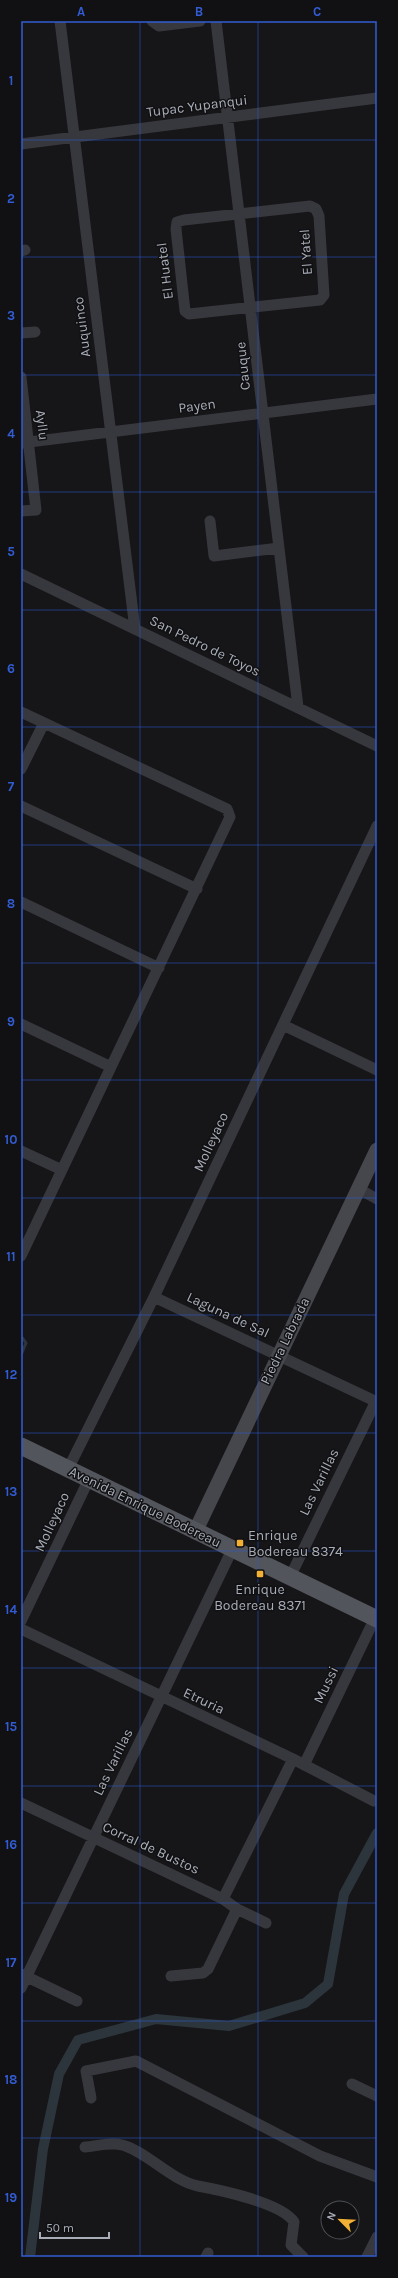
<svg xmlns="http://www.w3.org/2000/svg" width="398" height="2278" viewBox="0 0 398 2278" font-family="Karla,sans-serif">
	<rect width="100%" height="100%" fill="#161618"/>
	<g fill="none" stroke-linecap="round" stroke-linejoin="round">
		<path stroke="#2c353c" stroke-width="3" d="M21,1336L26,1343L21,1355"/>
		<path stroke="#2c353c" stroke-width="10" d="M30,2257L43,2149L59,2074L78,2040L156,2019L229,2026L305,2003L328,1984L344,1894L377,1833"/>
		<path stroke="#37383d" stroke-width="11" d="M60,21L135,629
			M152,21L159,26L200,21
			M216,21L298,707
			M21,144L377,98
			M310,206L316,209L319,216L324,295L320,300L189,314L185,311L176,229L177,222L184,220Z
			M21,251L25,250
			M21,333L35,332
			M21,377L36,510L21,511
			M21,443L377,399
			M210,521L214,556L279,548
			M21,574L377,746
			M21,712L227,809L230,817L21,1256
			M21,769L44,723
			M21,806L197,889
			M21,902L159,968
			M21,1024L111,1067
			M283,1025L377,1070
			M21,1151L62,1170
			M359,1189L377,1199
			M154,1297L377,1402
			M68,1469L154,1297L377,826
			M290,1577L376,1401
			M21,1621L89,1479
			M21,1629L293,1759L374,1801
			M304,1765L375,1618
			M21,1803L223,1899L237,1909L266,1923
			M223,1899L293,1759
			M21,1974L77,2001
			M171,1976L203,1973L208,1969L237,1909
			M21,1988L232,1550
			M352,2084L377,2096
			M91,2098L86,2071L136,2061L320,2156L377,2177
			M85,2147C97,2146 111,2142 122,2145C146,2151 172,2181 198,2186C220,2190 282,2203 294,2222L291,2245L303,2257
			M206,2257L208,2253
			M367,2257L377,2237"/>
		<path stroke="#45474d" stroke-width="15" d="M195,1532L377,1150"/>
		<path stroke="#53555c" stroke-width="17" d="M21,1446L377,1619"/>
	</g>
	<path fill="none" stroke="#325cd3" stroke-width="1" stroke-opacity="0.55" d="M140,21V2257M258,21V2257M21,140H377M21,257H377M21,375H377M21,492H377M21,610H377M21,727H377M21,845H377M21,963H377M21,1080H377M21,1198H377M21,1315H377M21,1433H377M21,1551H377M21,1668H377M21,1786H377M21,1903H377M21,2021H377M21,2138H377"/>
	<g fill="#f2b134" stroke="#111113" stroke-width="1.5">
		<rect x="236" y="1539" width="8" height="8" rx="2"/>
		<rect x="256" y="1570" width="8" height="8" rx="2"/>
	</g>
	<g text-anchor="middle" dominant-baseline="central" stroke-width="3" stroke-linejoin="round" paint-order="stroke">
		<g font-size="14" fill="#a8adb8" stroke="#111113">
			<text transform="translate(197 106) rotate(-7)">Tupac Yupanqui</text>
			<text transform="translate(306 252) rotate(-94)">El Yatel</text>
			<text transform="translate(165 271) rotate(-97)">El Huatel</text>
			<text transform="translate(82 327) rotate(-97)">Auquinco</text>
			<text transform="translate(243 366) rotate(-96)">Cauque</text>
			<text transform="translate(197 406) rotate(-7)">Payen</text>
			<text transform="translate(42 425) rotate(83)">Ayllu</text>
			<text transform="translate(205 646) rotate(26)">San Pedro de Toyos</text>
			<text transform="translate(211 1142) rotate(-65)">Molleyaco</text>
			<text transform="translate(228 1315) rotate(25)">Laguna de Sal</text>
			<text transform="translate(285 1341) rotate(-64)">Piedra Labrada</text>
			<text transform="translate(319 1482) rotate(-64)">Las Varillas</text>
			<text transform="translate(145 1507) rotate(26)">Avenida Enrique Bodereau</text>
			<text transform="translate(52 1522) rotate(-65)">Molleyaco</text>
			<text transform="translate(326 1685) rotate(-64)">Mussi</text>
			<text transform="translate(204 1701) rotate(25)">Etruria</text>
			<text transform="translate(113 1762) rotate(-64)">Las Varillas</text>
			<text transform="translate(151 1848) rotate(25)">Corral de Bustos</text>
		</g>
		<g font-size="14" fill="#a8adb8" stroke="#111113" text-anchor="start">
			<text x="248" y="1535">Enrique<tspan x="248" dy="16">Bodereau 8374</tspan></text>
			<text x="260" y="1589" text-anchor="middle">Enrique<tspan x="260" dy="16">Bodereau 8371</tspan></text>
		</g>
	</g>
	<rect width="398" height="2278" fill="none" stroke="#111113" stroke-width="44"/>
	<g transform="translate(340 2220) rotate(294)"><circle r="19" fill="#111113" stroke="#4d4f55"/>
	<path d="M0-3L7 15L0 10L-7 15Z" fill="#f2b134"/>
	<text y="-6" font-size="11" font-weight="bold" text-anchor="middle" fill="#a8adb8">N</text>
	</g>
	<path d="M40 2232v6h69v-6" fill="none" stroke="#a8adb8" stroke-width="2"/>
	<text x="46" y="2232" font-size="12" fill="#a8adb8" stroke="#111113" stroke-width="3" paint-order="stroke">50 m</text>
	<rect x="22" y="22" width="354" height="2234" fill="none" stroke="#325cd3" stroke-width="1.5"/>
	<g font-size="13" text-anchor="middle" font-weight="bold" fill="#325cd3">
		<text x="81" y="16">A</text>
		<text x="199" y="16">B</text>
		<text x="317" y="16">C</text>
		<text x="11" y="85">1</text>
		<text x="11" y="203">2</text>
		<text x="11" y="320">3</text>
		<text x="11" y="438">4</text>
		<text x="11" y="556">5</text>
		<text x="11" y="673">6</text>
		<text x="11" y="791">7</text>
		<text x="11" y="908">8</text>
		<text x="11" y="1026">9</text>
		<text x="11" y="1144">10</text>
		<text x="11" y="1261">11</text>
		<text x="11" y="1379">12</text>
		<text x="11" y="1496">13</text>
		<text x="11" y="1614">14</text>
		<text x="11" y="1731">15</text>
		<text x="11" y="1849">16</text>
		<text x="11" y="1967">17</text>
		<text x="11" y="2084">18</text>
		<text x="11" y="2202">19</text>
	</g>
</svg>
